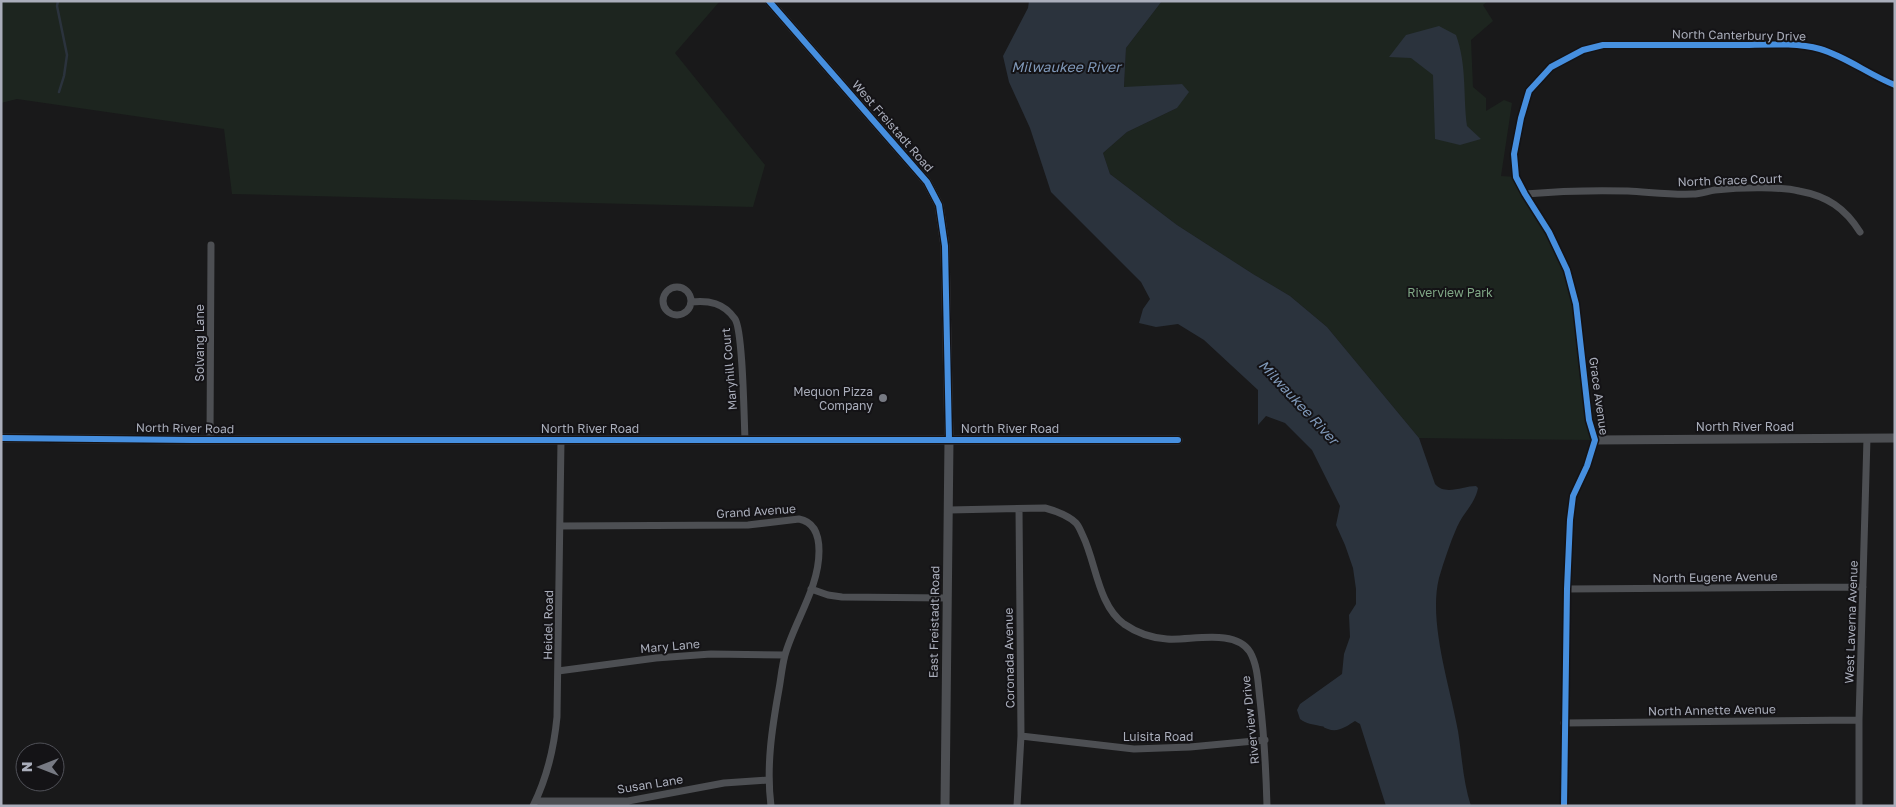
<svg xmlns="http://www.w3.org/2000/svg" width="1896" height="807" viewBox="0 0 1896 807" font-family="'Golos Text',sans-serif">
	<rect width="100%" height="100%" fill="#19191a"/>
	<path fill="#1d251f" d="M1,1H720L675,53L765,165L753,207L232,194L224,129L17,99L1,103Z
		M1162,1H1488L1483,5L1493,21L1471,40L1473,87L1486,98V111L1504,100L1512,103L1501,176L1516,177L1549,232L1576,304L1595,440L1419,438L1327,327L1290,296L1253,274L1177,225L1110,174L1103,153L1127,132L1177,108L1182,84L1124,88L1126,48Z"/>
	<path fill="#2b333d" d="M1029,1H1162L1126,48L1124,87L1182,84L1189,92L1177,108L1127,132L1103,153L1110,174L1177,225L1253,274L1290,296L1327,327L1419,438L1435,484C1445,496 1463,486 1476,486L1478,488C1475,504 1463,513 1457,527C1450,543 1444,561 1439,578C1428,622 1450,686 1458,731C1462,756 1463,782 1471,806H1386L1360,724L1355,721C1347,726 1338,733 1328,729C1321,727 1327,727 1320,726C1312,724 1307,724 1300,719L1297,710L1300,704L1342,674L1344,654L1350,637L1349,615L1356,604V589L1353,568L1345,545L1336,525L1340,506L1312,450L1285,423L1266,416L1258,425V390L1204,340L1178,324L1156,327L1139,323L1143,309L1150,299L1141,282L1051,192L1030,128L1009,82L1003,56L1028,8Z
		M1439,26L1456,35C1467,65 1463,95 1467,126L1481,139L1460,145L1435,139L1433,75L1411,58L1389,57L1406,35Z"/>
	<g fill="none" stroke-linecap="round" stroke-linejoin="round">
		<path stroke="#2b333d" stroke-width="2.5" d="M58,1L57,6L67,55L64,76L59,92"/>
		<path stroke="#4d4f53" stroke-width="7" d="M1525,194C1559,191 1593,190 1628,191C1649,192 1671,195 1693,194C1700,194 1708,191 1715,190C1736,188 1780,186 1799,191C1827,196 1845,208 1860,232
			M663 301a14 14 0 1 1 28 0a14 14 0 1 1-28 0Z
			M691,302C709,300 724,303 735,319C743,331 744,420 745,439
			M210,440L211,245
			M949,510L1045,508C1056,511 1068,515 1076,523C1079,526 1081,532 1083,536C1096,563 1098,605 1124,624C1137,633 1151,638 1167,639C1190,641 1235,628 1250,652C1258,666 1258,684 1260,700C1264,735 1266,770 1267,806
			M560,526L748,525L799,519C815,522 819,536 819,551C819,588 795,620 785,655C782,666 781,678 779,689C772,728 766,766 771,806
			M811,589L828,595L842,597L947,598
			M1567,589L1863,587
			M558,671L656,658L711,654L785,655
			M1564,723L1859,720
			M1021,736L1134,749L1190,747L1265,740
			M536,801H628L724,783L768,780
			M533,806C547,778 554,748 557,717L561,440
			M1017,806L1021,736L1019,509
			M1564,806L1567,589L1570,520L1573,496L1587,466L1595,440L1589,420L1576,304L1567,270L1549,232L1525,194L1516,177L1514,154L1521,118L1529,91L1551,67L1583,50L1603,45C1648,45 1692,45 1736,45C1763,45 1794,42 1820,49C1847,57 1869,75 1895,85
			M1859,806V720L1867,438"/>
		<path stroke="#4d4f53" stroke-width="9" d="M769,1L927,182L939,205L945,246L949,440L945,806
			M1,438L192,440H1178
			M1595,440L1895,438"/>
		<g stroke="#141316" stroke-width="9">
			<path id="cycleway" d="M769,1L927,182L939,205L945,246L949,440
				M1,438L192,440H1178
				M1564,806L1567,589L1570,520L1573,496L1587,466L1595,440L1589,420L1576,304L1567,270L1549,232L1525,194L1516,177L1514,154L1521,118L1529,91L1551,67L1583,50L1603,45C1648,45 1692,45 1736,45C1763,45 1794,42 1820,49C1847,57 1869,75 1895,85"/>
		</g>
		<use href="#cycleway" stroke="#468fdf" stroke-width="6"/>
	</g>
	<circle fill="#777a83" stroke="#141316" stroke-width="2" cx="883" cy="398" r="5"/>
	<g text-anchor="middle" dominant-baseline="central" stroke-width="4" stroke-linejoin="round" paint-order="stroke">
		<g font-size="12" fill="#aaaebb" stroke="#141316">
			<text transform="translate(1739 35) rotate(1)">North Canterbury Drive</text>
			<text transform="translate(893 126) rotate(49)">West Freistadt Road</text>
			<text transform="translate(1730 180) rotate(-2)">North Grace Court</text>
			<text transform="translate(199 343) rotate(-90)">Solvang Lane</text>
			<text transform="translate(729 369) rotate(-95)">Maryhill Court</text>
			<text transform="translate(1599 396) rotate(82)">Grace Avenue</text>
			<text x="1745" y="426">North River Road</text>
			<text transform="translate(185 428) rotate(1)">North River Road</text>
			<text x="590" y="428">North River Road</text>
			<text x="1010" y="428">North River Road</text>
			<text transform="translate(756 511) rotate(-4)">Grand Avenue</text>
			<text transform="translate(1715 577) rotate(-1)">North Eugene Avenue</text>
			<text transform="translate(934 622) rotate(-89)">East Freistadt Road</text>
			<text transform="translate(1851 622) rotate(-88)">West Laverna Avenue</text>
			<text transform="translate(548 625) rotate(-89)">Heidel Road</text>
			<text transform="translate(670 646) rotate(-5)">Mary Lane</text>
			<text transform="translate(1009 658) rotate(-91)">Coronada Avenue</text>
			<text transform="translate(1712 710) rotate(-1)">North Annette Avenue</text>
			<text transform="translate(1250 720) rotate(-96)">Riverview Drive</text>
			<text x="1158" y="736">Luisita Road</text>
			<text transform="translate(650 784) rotate(-9)">Susan Lane</text>
		</g>
		<g font-size="12" fill="#80a886" stroke="#141316">
			<text x="1450" y="292">Riverview Park</text>
		</g>
		<g font-size="12" fill="#aaaebb" stroke="#141316" text-anchor="end">
			<text x="873" y="391">Mequon Pizza<tspan x="873" dy="14">Company</tspan></text>
		</g>
		<g font-size="14" font-style="italic" fill="#7f98b8" stroke="#141316">
			<text x="1066" y="66">Milwaukee River</text>
			<text transform="translate(1299 402) rotate(47)">Milwaukee River</text>
		</g>
	</g>
	<rect width="1896" height="807" fill="none" stroke="#aaaebb" stroke-width="5"/>
	<g transform="translate(40 767) rotate(270)"><circle r="24" fill="#141316" stroke="#505158"/>
	<path d="M0-4L9 19L0 12L-9 19Z" fill="#777a83"/>
	<text y="-8" font-size="14" font-weight="bold" text-anchor="middle" fill="#aaaebb">N</text>
	</g>
</svg>
